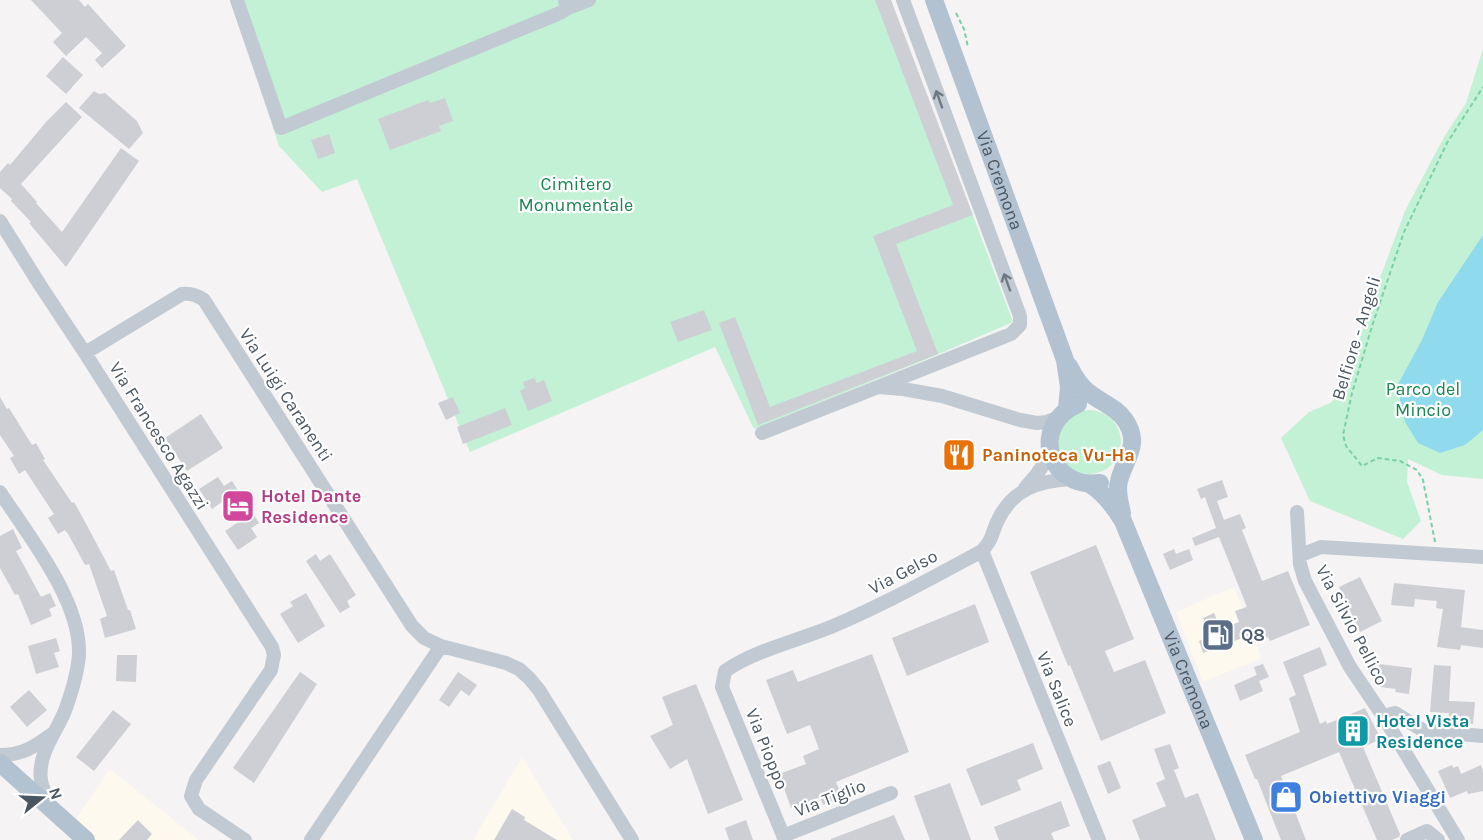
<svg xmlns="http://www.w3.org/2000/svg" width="1483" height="840" viewBox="0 0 1483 840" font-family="Karla,sans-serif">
	<rect width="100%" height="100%" fill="#f5f3f3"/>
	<path fill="#fdf9ef" d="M1234,587L1262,658L1203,682L1176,612Z
		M522,757L573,840H473Z
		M110,769L199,840H90L72,824Z"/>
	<path fill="#c3f1d5" d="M232,0H885L972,213L1013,322L932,357L754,429L715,347L470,452L357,179L322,192L279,146Z
		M1483,49V479L1442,475L1408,459L1407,482L1421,521L1403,539L1310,501L1281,438L1309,412L1330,403L1344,390L1371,302L1405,211L1444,137L1466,103Z
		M1057 442a32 32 0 1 1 64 0a32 32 0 1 1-64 0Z"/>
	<path fill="#90daee" d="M1483,235V430L1465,445L1440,453L1418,443L1405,422L1397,386L1422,340L1438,302Z"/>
	<path fill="#cdcfd5" d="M31,0H79L85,7L88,4L126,46L102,68L95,60L102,53L86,37L66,56L53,42L62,33Z
		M875,0H891L973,215L896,244L938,354L758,425L719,323L735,317L770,407L917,351L873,236L953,205Z
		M63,57L83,75L66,94L46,76Z
		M94,91L99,94L105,93L137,121L143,133L129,149L79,108Z
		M445,98L453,121L439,126L441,131L390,150L378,119L428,100L430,103Z
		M66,102L82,117L21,184L37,202L36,203L62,232L121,148L139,161L66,267L29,223L31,222L11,201L12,199L0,188V172L8,163L10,165L46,122Z
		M329,134L335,153L318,159L311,140Z
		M704,310L712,330L678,342L670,322Z
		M534,378L537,383L544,380L552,401L528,411L520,391L525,388L523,382Z
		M0,397L7,409L9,408L32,445L36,443L45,459L43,460L72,503L74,502L83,518L111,571L114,570L128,610H130L136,629L105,638L100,619L107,616L89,564L85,565L67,532H66L65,530L58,534L48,518L54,514L25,470L19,474L10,458L14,456L0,435Z
		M453,397L460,413L446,420L438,403Z
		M505,408L512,425L463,444L457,427Z
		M201,414L223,448L187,471L165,438Z
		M218,477L224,486L232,481L259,523L251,528L257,537L238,550L225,531L240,521L226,499L212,509L199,489Z
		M1222,480L1228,497L1217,501L1224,520L1240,514L1246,528L1242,530L1262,581L1288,571L1310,625L1270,641L1268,637L1261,640L1258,632L1203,653L1199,641L1210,636L1203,618L1214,613L1221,629L1239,622L1235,611L1247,607L1219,537L1195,546L1192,538L1216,528L1205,497L1201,499L1197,489Z
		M13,529L22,548L16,551L41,597L50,593L56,606L49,609L52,616L31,625L18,594L15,595L0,568V536Z
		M1096,545L1134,639L1105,651L1114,672L1145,660L1166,713L1101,741L1070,665L1068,666L1030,572Z
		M1174,549L1176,554L1189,549L1193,560L1170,570L1163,554Z
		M316,554L320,561L330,554L356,595L347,601L350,607L340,613L306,561Z
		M1360,577L1382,621L1360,632L1339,587Z
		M1394,583L1465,590L1461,627L1483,630V648L1461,645L1460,650L1437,647L1443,609L1436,608L1437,601L1415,599L1414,607L1391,605Z
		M306,593L325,626L298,643L280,614L293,606L290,602Z
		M975,604L989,642L907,676L892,638Z
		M56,638L60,651L54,653L59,667L36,674L28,646Z
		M1320,647L1327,665L1303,675L1320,724L1326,721L1327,724L1365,708L1381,739L1363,747L1400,834L1399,837L1392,840H1377L1339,752L1281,776L1306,840H1281L1257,779H1255L1245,755L1300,732L1289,698L1296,695L1283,662Z
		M872,654L909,752L836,782L842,797L823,805L820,797L791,808L779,774L806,764L803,756L819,749L810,725L787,734L766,680L793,670L798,682Z
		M117,655H137L136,682L116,681Z
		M1263,664L1269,677L1259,681L1263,691L1240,701L1234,685L1257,675L1258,679L1254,667Z
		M1379,664L1412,668L1409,694L1395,692L1396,689L1380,687L1381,680L1377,679Z
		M1434,665L1451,666L1449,701L1475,702L1473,724L1448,722L1449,713L1430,712Z
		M300,672L317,684L254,783L233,768Z
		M458,672L477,685L469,696L461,690L449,707L439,700Z
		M696,684L743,800L708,814L687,759L670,769L650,736L673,725L662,697Z
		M29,690L47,710L27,727L10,707Z
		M113,710L131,724L94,771L76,757Z
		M1033,743L1043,769L1017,780L1021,790L981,806L966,769Z
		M1170,744L1179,768L1174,770L1185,798L1198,793L1216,840H1140L1132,820L1166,806L1156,783L1165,779L1154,749Z
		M1110,761L1121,788L1108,794L1097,766Z
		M1452,765L1453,768L1458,766L1461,774L1481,765L1483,771V791L1468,794L1467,791L1450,798L1438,771Z
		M950,783L971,840H930L914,796Z
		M1061,801L1070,826L1051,833L1054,840H999L994,827Z
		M512,809L525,817L524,820L557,840H494Z
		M894,815L905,840H831V839Z
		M138,820L152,834L147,840H119Z
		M746,820L753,840H729L725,828Z"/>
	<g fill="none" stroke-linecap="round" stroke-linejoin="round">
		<path stroke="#7ad0a6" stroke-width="2" stroke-dasharray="4.5 3" stroke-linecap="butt" d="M956,13L964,29L968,47
			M1435,542L1423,480L1417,470L1400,461L1378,458L1362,466L1346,446L1343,435L1352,393L1373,323L1404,232L1447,143L1483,87"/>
		<path stroke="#c1cad2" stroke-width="14" d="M237,0L281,128L560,13L568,8L565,0
			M568,8L589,0
			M0,221L40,285L85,353L272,647L274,655L271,670L196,780L191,796L199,809L245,840
			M85,353L182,294C191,293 197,295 204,300L412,626L424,638L441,646L506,663L519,669L529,678L539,690L632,840
			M878,387L1011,334L1020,325V316L903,0
			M762,433L878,387L903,389L942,396L1020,420L1037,423L1046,422L1057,418
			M1025,488L1037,474L1051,453
			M0,492C28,535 81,601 79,654C78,672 72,691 66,708C58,731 37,753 41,780C42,788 47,797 50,806
			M1297,512L1300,564L1305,581L1350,667L1383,716L1458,840
			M982,551L1099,840
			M1301,555L1321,547L1483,557
			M1383,716L1395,713L1424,731L1483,736
			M0,755C23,755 34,747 52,734
			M783,836L891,793
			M311,840L441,646
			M785,840L722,687L725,671C756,650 796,641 831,627C883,605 932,578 982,551C993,539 991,535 997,522C1012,489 1038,481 1071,479
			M1407,840L1427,831L1438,840"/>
		<g stroke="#b3c2d1" stroke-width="18">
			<path id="s1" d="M934,0L1065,360L1069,387L1067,408"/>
			<path d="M1069,366C1074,376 1079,385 1088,392C1100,402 1116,407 1125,420C1142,445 1124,459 1119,481C1116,492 1120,503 1122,513"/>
			<path d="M1078,404C1029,425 1048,490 1100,483"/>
			<path id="s2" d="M1090,484C1105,494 1114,506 1123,521L1254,840"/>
			<path d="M0,763L86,840"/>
		</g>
	</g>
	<defs><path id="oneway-shaft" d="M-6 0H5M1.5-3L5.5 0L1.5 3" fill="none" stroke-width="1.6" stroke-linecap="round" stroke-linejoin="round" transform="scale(1.5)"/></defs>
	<g stroke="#6e7983">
		<use href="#oneway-shaft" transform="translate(939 99) rotate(-110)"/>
		<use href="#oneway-shaft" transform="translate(1007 282) rotate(-110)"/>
	</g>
	<defs>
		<g id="restaurant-square" transform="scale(1.725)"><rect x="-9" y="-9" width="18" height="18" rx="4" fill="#e8710a" stroke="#fff"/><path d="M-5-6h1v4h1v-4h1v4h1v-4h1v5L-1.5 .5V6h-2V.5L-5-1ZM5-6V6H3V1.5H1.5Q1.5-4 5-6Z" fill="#fff"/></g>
		<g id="hotel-square" transform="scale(1.725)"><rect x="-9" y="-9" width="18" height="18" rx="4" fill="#d1479c" stroke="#fff"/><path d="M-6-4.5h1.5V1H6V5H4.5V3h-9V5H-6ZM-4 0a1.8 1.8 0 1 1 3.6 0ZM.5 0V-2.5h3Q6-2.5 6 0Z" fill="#fff"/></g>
		<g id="fuel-square" transform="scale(1.725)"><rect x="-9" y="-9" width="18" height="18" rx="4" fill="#5c6f8a" stroke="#fff"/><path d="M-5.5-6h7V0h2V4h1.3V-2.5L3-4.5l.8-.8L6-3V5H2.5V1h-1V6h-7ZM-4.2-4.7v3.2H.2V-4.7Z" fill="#fff"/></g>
		<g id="building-square" transform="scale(1.725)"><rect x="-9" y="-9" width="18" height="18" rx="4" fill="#0f9aa8" stroke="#fff"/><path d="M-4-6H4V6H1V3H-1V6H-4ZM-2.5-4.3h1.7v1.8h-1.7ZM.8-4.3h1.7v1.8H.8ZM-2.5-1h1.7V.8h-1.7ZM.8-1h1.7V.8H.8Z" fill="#fff"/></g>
		<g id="shop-square" transform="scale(1.725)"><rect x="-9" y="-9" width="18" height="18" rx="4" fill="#3f7fe0" stroke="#fff"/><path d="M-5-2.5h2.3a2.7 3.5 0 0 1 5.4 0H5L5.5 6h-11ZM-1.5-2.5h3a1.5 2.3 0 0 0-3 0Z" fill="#fff"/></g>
	</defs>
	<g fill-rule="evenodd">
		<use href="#restaurant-square" x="959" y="455"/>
		<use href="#hotel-square" x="238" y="506"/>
		<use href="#fuel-square" x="1218" y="635"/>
		<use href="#building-square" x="1353" y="731"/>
		<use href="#shop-square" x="1286" y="797"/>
	</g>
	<g text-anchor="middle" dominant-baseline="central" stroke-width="4.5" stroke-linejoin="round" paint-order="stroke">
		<g font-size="18" fill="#4a5661" stroke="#fff">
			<text stroke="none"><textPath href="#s1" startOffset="192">Via Cremona</textPath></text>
			<text transform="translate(1356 338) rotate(-73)">Belfiore - Angeli</text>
			<text transform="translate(286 395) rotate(57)">Via Luigi Caranenti</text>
			<text transform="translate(159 436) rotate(58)">Via Francesco Agazzi</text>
			<text transform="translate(903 572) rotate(-28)">Via Gelso</text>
			<text transform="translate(1352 625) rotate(62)">Via Silvio Pellico</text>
			<text stroke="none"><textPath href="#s2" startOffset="222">Via Cremona</textPath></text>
			<text transform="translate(1057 689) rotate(68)">Via Salice</text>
			<text transform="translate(767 749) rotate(68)">Via Pioppo</text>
			<text transform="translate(830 798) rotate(-21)">Via Tiglio</text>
		</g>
		<g font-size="18" fill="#17864f" stroke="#fff">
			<text x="576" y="184">Cimitero<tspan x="576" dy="21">Monumentale</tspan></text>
			<text x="1423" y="389">Parco del<tspan x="1423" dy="21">Mincio</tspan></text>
		</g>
		<g font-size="18" font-weight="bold" fill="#c56008" stroke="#fff" text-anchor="start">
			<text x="982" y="455">Paninoteca Vu-Ha</text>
		</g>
		<g font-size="18" font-weight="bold" fill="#b23c85" stroke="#fff" text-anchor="start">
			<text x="261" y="496">Hotel Dante<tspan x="261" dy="21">Residence</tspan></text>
		</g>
		<g font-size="18" font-weight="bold" fill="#4e5e75" stroke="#fff" text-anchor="start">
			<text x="1241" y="635">Q8</text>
		</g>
		<g font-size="18" font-weight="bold" fill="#0d838f" stroke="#fff" text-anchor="start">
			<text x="1376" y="721">Hotel Vista<tspan x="1376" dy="21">Residence</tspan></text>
		</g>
		<g font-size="18" font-weight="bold" fill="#366cbe" stroke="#fff" text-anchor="start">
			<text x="1309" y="797">Obiettivo Viaggi</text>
		</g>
	</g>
	<g transform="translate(42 798) rotate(72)" stroke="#ffffff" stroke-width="4.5" paint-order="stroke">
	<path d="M0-4.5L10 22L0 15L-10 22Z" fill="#4a5661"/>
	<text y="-9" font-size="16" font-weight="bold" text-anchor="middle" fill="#4a5661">N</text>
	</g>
</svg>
